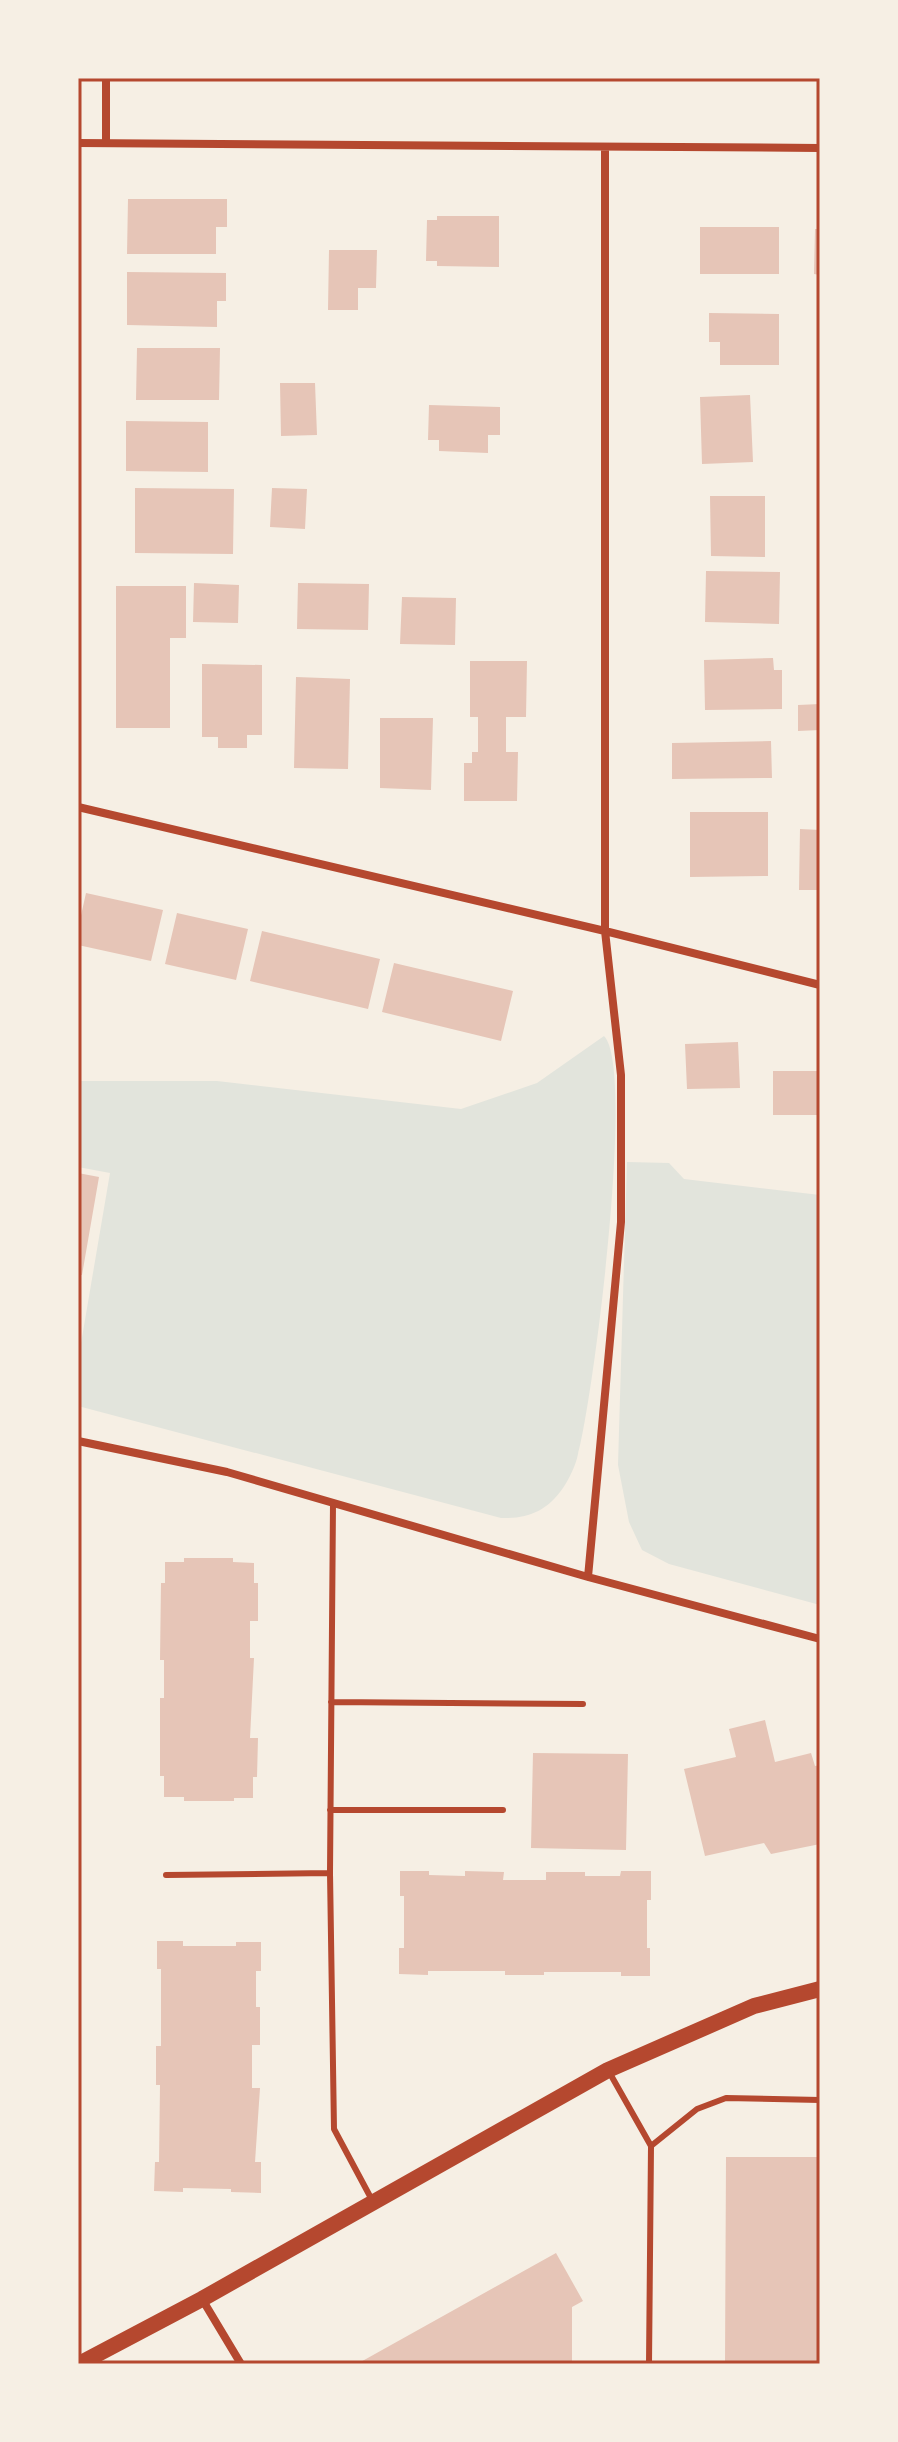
<svg xmlns="http://www.w3.org/2000/svg" width="898" height="2442" viewBox="0 0 898 2442" font-family="'IBM Plex Serif',serif">
	<rect width="100%" height="100%" fill="#f6efe4"/>
	<path fill="#e2e4dc" d="M604,1036C636,1068 593,1400 578,1454C576,1465 569,1479 563,1488C547,1511 528,1519 501,1518L78,1406V1361L110,1173L78,1167V1081H217L461,1109L537,1083Z
		M627,1162L669,1163L684,1179L820,1195V1605L669,1564L642,1550L629,1522L618,1465Z"/>
	<path fill="#e6c5b7" d="M128,199H227V227H216V254H127Z
		M437,216H499V267L437,266V261H426L427,220H437Z
		M700,227H779V274H700Z
		M815,229H820V275L814,274Z
		M329,250H377L376,288H358V310H328Z
		M127,272L226,273V301H217V327L127,325Z
		M709,313L779,314V365H720V342H709Z
		M137,348H220L219,400H136Z
		M280,383H315L317,435L281,436Z
		M750,395L753,462L702,464L700,397Z
		M429,405L500,407V435H488V453L439,451V440H428Z
		M126,421L208,422V472L126,471Z
		M135,488L234,489L233,554L135,553Z
		M272,488L307,489L305,529L270,527Z
		M710,496H765V557L711,556Z
		M706,571L780,572L779,624L705,622Z
		M194,583L239,585L238,623L193,622Z
		M298,583L369,584L368,630L297,629Z
		M116,586H186V638H170V728H116Z
		M402,597L456,598L455,645L400,644Z
		M773,658L774,670H782V709L705,710L704,660Z
		M470,661H527L526,717H506V752H518L517,801H464V763H472V752H478V717H470Z
		M202,664L262,665V735H247V748H218V737H202Z
		M296,677L350,679L348,769L294,768Z
		M820,704V730L798,731V705Z
		M380,718H433L431,790L380,788Z
		M771,741L772,778L672,779V743Z
		M690,812H768V876L690,877Z
		M800,829L820,830V890H799Z
		M86,893L163,910L151,961L78,945V929Z
		M177,913L248,929L236,980L165,964Z
		M262,931L380,959L368,1009L250,981Z
		M394,963L513,991L501,1041L382,1012Z
		M738,1042L740,1088L687,1089L685,1044Z
		M773,1071H820V1115H773Z
		M78,1173L99,1177L82,1275H78Z
		M184,1558H233V1562L254,1563V1583H258V1621H250V1658H254L250,1738H258L257,1777H253V1798H234V1801H184V1797H164V1776H160V1698H164V1660H160L161,1583H165V1562H184Z
		M765,1720L775,1762L811,1753L815,1766L820,1765V1844L771,1854L764,1843L705,1856L684,1769L736,1757L729,1729Z
		M533,1753L628,1754L626,1850L531,1848Z
		M400,1871H429V1875L465,1876V1871L504,1872L503,1880H546V1872H585V1876H620L621,1871H651V1900H647V1948H650V1976H621V1972H544V1975H505V1971H428V1975L399,1974V1948H404V1896H400Z
		M157,1941H183V1946H236V1942H261V1971H256V2007H260V2045H252V2088H260L255,2162H261V2193L231,2192V2189L183,2188V2192L154,2191L155,2162H159L160,2085H156V2046H161V1969H157Z
		M726,2157H820V2364H725Z
		M556,2253L583,2301L572,2307V2364H357Z"/>
	<g fill="none" stroke-linecap="round" stroke-linejoin="round">
		<path stroke="#b5482f" stroke-width="6" d="M333,1503L330,1873L334,2129L372,2200
			M331,1702L583,1704
			M330,1810H503
			M166,1875L330,1873
			M608,2070L651,2146L649,2364
			M651,2146L697,2109L726,2098L820,2100"/>
		<path stroke="#b5482f" stroke-width="8" d="M78,143L820,148
			M106,143V78
			M78,807L605,931L820,985
			M78,1441L227,1472L588,1577L820,1639
			M588,1577L621,1222V1075L605,931V148
			M202,2299L241,2364"/>
		<path stroke="#b5482f" stroke-width="16" d="M79,2364L202,2299L608,2070L754,2006L820,1989"/>
	</g>
	<rect width="898" height="2442" fill="none" stroke="#f6efe4" stroke-width="160"/>
	<rect x="80" y="80" width="738" height="2282" fill="none" stroke="#b5482f" stroke-width="3"/>
</svg>
